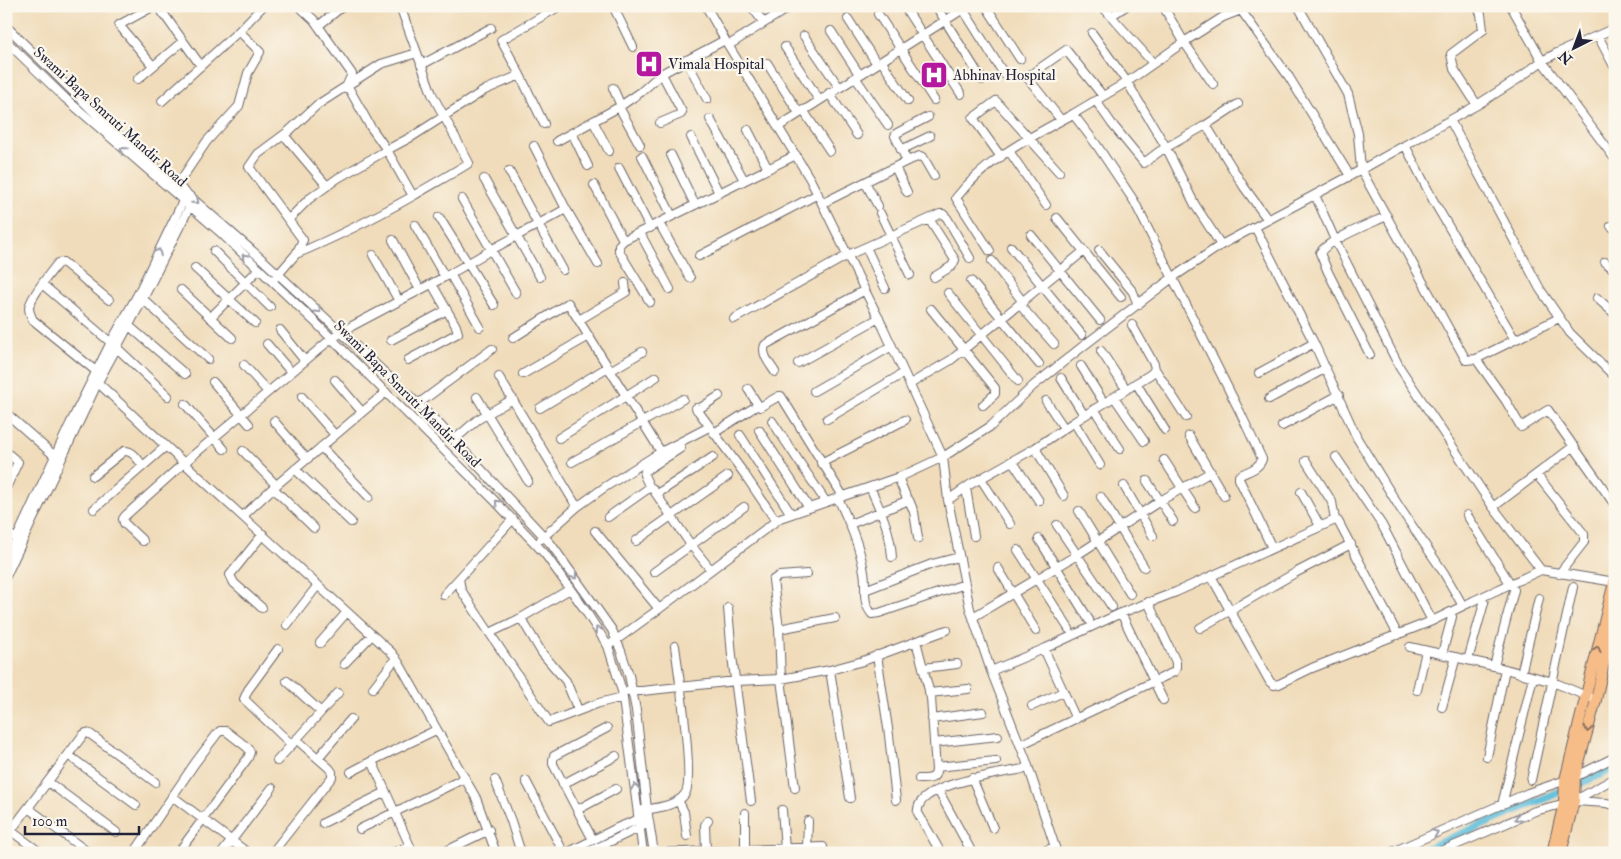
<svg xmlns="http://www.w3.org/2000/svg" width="1621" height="859" viewBox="0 0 1621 859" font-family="'IM FELL Double Pica',serif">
	<rect width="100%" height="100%" fill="#fbf7ec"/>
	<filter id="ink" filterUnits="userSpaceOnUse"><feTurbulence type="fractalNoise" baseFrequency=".02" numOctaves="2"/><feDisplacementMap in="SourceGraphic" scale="10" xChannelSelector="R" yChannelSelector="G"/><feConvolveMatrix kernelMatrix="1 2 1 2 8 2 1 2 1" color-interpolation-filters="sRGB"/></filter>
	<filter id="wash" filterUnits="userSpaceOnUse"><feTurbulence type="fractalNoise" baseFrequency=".0096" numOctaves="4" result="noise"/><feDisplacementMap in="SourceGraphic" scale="20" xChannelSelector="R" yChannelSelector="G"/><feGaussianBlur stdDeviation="1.12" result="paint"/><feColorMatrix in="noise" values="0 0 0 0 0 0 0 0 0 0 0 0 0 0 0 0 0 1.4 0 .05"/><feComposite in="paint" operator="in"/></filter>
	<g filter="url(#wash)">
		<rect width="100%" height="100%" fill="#f0dcba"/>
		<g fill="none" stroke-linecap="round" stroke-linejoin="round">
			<path stroke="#5dbedb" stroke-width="8" d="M1417,853L1615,768"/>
		</g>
	</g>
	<g filter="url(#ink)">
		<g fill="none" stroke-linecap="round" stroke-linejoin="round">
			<g stroke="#6a6367" stroke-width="10">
				<path id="minor" d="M158,6L201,66
					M299,6L314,20L352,74L347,85
					M613,6L633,47
					M706,6L725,40L810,179L883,327L943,457L948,500L970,609L991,671L1026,760L1057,853
					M751,6L764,23
					M904,6L961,94
					M936,6L982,80
					M961,6L1004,74
					M986,6L1020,59
					M1102,6L1153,63
					M1238,6L1289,77L1350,176
					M1298,6L1348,94L1358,134L1361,170L1466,360L1476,359L1506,401L1521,427L1548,410L1615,505
					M1477,6L1481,14L1483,30L1451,54L1454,69L1477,105
					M1511,6L1542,61L1615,159
					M1611,6L1615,11
					M878,14L934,100
					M1111,16L1126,6
					M848,19L877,64
					M6,26L111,129L177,185L264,261L401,388L439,424L551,544L612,630L621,651L629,675L636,710L647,809L654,853L823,847
					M318,26L343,6
					M831,31L859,74
					M1092,33L1127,82L1166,147L1195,205L1221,245
					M804,36L839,87
					M1598,36L1615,68
					M6,41L65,98L221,233L313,320L495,501L545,554L583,607L608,646L622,691L643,853
					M729,45L791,6
					M785,47L819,100
					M686,60L707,99
					M882,62L908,101
					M767,63L799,113
					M421,65L491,28
					M153,66L119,25L154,6
					M520,75L501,40L560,6
					M855,77L888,125
					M138,79L183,41
					M1213,84L1184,42L1223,17L1241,10
					M613,88L621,106
					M829,93L857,135
					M162,101L239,31
					M1096,101L1112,124L1144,163L1160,151L1206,125L1244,187L1268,220
					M619,107L640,145
					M803,110L830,151
					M1073,114L1127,82L1184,42L1163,6
					M710,119L744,180
					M1061,120L1027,77L1066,50L1103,96
					M1450,120L1540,289L1570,333L1615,377
					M593,121L609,151
					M660,123L681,114L682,112L662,74
					M1206,125L1238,104
					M778,127L968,6
					M748,130L768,169
					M572,133L588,166
					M284,135L327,186
					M691,137L719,193
					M557,141L619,107L641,92L661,74L672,68L725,40
					M1405,145L1433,200L1515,340
					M534,146L566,209L598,264
					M901,150L930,136
					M1009,151L1046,205
					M671,155L695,205
					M642,156L672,216
					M1001,157L973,118L996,101L1059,172
					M907,161L920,156L923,157L934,176
					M895,167L907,192
					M619,168L650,228
					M509,171L563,270
					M484,179L540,277
					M865,182L878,206
					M594,185L622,238L624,240L796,155
					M176,187L207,141L239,106L248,73L260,52L239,31L263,6
					M1315,195L1335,240L1400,368L1493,507L1541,570
					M413,196L387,150L413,136L485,90L520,75L544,124
					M462,199L516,293
					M823,203L907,161L895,136L897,133L928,117
					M880,213L910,275
					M439,217L494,305
					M1057,218L1121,297
					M929,219L955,260L952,266L934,277
					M288,220L309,199L338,178L387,150L370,126L347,85
					M659,223L690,278
					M415,225L445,277
					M1611,226L1615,229
					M1255,227L1314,343L1357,438L1400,508L1444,573L1463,606
					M640,233L670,289
					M1031,235L1100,320
					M393,240L420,290
					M624,240L619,245V251L650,302
					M866,247L885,288
					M1011,247L1082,335
					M1099,250L1133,292L1138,305
					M214,251L270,307
					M990,251L956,198C986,159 1031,137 1073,114L1096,144L1134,201L1240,412L1262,459C1259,469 1247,471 1239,476V479L1272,548
					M296,254C337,237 374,218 413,196C431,185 450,175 469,163L432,94L400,6
					M373,255L399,301
					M699,256L818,194
					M992,261L1023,302
					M1605,262L1615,270
					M195,268L255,323
					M450,274L480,327
					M276,277L296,254L303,240L249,167L258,154L289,131L317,105L381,64L417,53
					M971,281L1039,364
					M42,284L116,347L168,396
					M181,290L232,338
					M948,293L1018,381
					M1597,298L1615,314
					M143,299L208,359
					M1020,305L1054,344
					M931,309L995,388V394L983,405
					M210,318L258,270
					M734,319L848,255L940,214H943L947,218L970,258
					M579,320L626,292L625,283
					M128,325L185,374
					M280,330L305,361
					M513,338L568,303L661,452
					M391,340L447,310
					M267,344L291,372
					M1101,351L1126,389
					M1370,355L1328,272L1320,253C1327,240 1372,223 1387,216
					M1476,359L1559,318
					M408,360L458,333L456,326L432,284
					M798,363L879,318
					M244,365L268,392
					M1081,366L1104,403
					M1155,369L1186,417
					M610,371L642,352
					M97,372L33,320C31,316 29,312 29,308C30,297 51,272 58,263L63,262L109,300
					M775,372C770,364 761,354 765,345L865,290
					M1259,373L1314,343
					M523,374L589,336
					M499,377L577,507
					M1061,378L1084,415
					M94,379L184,463L392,653L399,663L476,798L496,853
					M335,380L362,412
					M213,382L249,424
					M1136,383L1165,430
					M910,384L951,360L1084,251
					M748,389L758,405
					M814,391L892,346
					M302,397L335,435
					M477,397L528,481
					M1114,397L1144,441
					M1269,399L1326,368
					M1046,401L1064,428
					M185,404L224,449
					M418,404L492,349
					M540,408L608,367
					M696,408L743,472L776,521
					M1094,409L1120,449
					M697,410L719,396
					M6,413L57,458
					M827,419L904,373
					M274,421L307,459
					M772,421L826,502
					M1074,422L1100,465
					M1282,426L1339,395
					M759,430L809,508
					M714,433L758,405L760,407L779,396H781L843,496
					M740,435L791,514
					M1189,436L1224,496
					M559,438L656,377
					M454,440L477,420L513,399
					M321,447L369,497
					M1035,448L1064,496
					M243,451L276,485
					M6,452L18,462L6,488
					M1336,457L1382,525L1432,621
					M1164,460L1195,508
					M1306,461L1332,502L1335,520
					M572,462L683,399
					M1013,462L1039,501
					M821,463L905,420
					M295,469L351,522
					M1537,475L1584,534V542L1559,574
					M93,476L124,451C133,450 138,460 143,466
					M898,477L907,499
					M981,479L1010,524
					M1147,481L1173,521
					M1124,486L1153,536
					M870,487C881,512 890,529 892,557
					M273,488L314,528
					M650,488L644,475L645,471L681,448
					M966,488L974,536
					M1301,492L1320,526
					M657,494L713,457
					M1101,497L1144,567
					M838,498C849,522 860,546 864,572C867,586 861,602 872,614L879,613L965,584
					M948,500L971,484L1035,448L1074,422L1151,374L1155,369L1154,364L1132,325
					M1493,507L1574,446
					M94,509L166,446
					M1079,511L1130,594
					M1467,515L1511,585
					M243,516L273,488L386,392
					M608,517L649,488H652L691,545L711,570
					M850,524L909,500L914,512L918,538
					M1057,525L1112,607
					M595,531L659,609
					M6,532L16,539
					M541,539L577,507L605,487L661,452L709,427
					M1039,539L1089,620
					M143,541L124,523L123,519L125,516L184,463L331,339L352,326L450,274L491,250L566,209
					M636,541L728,476
					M1018,550L1069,629
					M6,561L70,424L111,342L138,294L183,201
					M998,568L1036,631
					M654,572L744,507
					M6,576L98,382L143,299L190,206
					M1211,576L1270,682L1274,685L1279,684L1312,668L1432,621L1473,601L1541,570L1615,582
					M459,579L461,590L549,722L599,703L623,697
					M865,590L932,564L959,557
					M444,595L513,519
					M262,608L234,583L230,575L263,534
					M728,608L732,656L751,801
					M1121,613L1163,700
					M973,617L1077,555L1160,501L1211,472
					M521,618L542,653L566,681L578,710
					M287,625L318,585
					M1200,628L1295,573L1351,544
					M779,629L835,618
					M490,633L521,618L570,589
					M916,641L931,698L936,770C936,780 927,779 919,779
					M320,643L347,612
					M608,646L659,609L780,518L902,476L943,457L991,426L1033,386L1082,347L1172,278L1221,245L1350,176L1477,105L1518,79L1542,61L1557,53L1615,28
					M1410,647L1494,666L1553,682L1591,698
					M278,649L248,690L244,699L292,745
					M1044,649L1076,719
					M1442,654L1452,617
					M877,655L889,735L896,800
					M1468,660L1484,603
					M344,664L372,635
					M1494,666L1514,590
					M923,668L957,664
					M830,670L850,798
					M991,671L1046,648L1121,613L1176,592L1335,520L1338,521L1398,635
					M1521,674L1539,598
					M287,681L321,712
					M373,688L396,658
					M1417,690L1426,651
					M629,691H642L736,681L781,679L830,670L863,661L947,630
					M929,693L968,689
					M1032,706L1063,692
					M1442,707L1456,657
					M932,719L983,712
					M934,743L998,736
					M1020,745L1174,672L1176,668V662L1148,602
					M68,755L136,805
					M1487,757L1505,669
					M318,758L351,719
					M277,761L338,693
					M936,767L996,761
					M351,772L372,761
					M972,778L993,828
					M495,780L511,821L521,853
					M1531,780L1573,587
					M526,781L564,853
					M48,782L116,832
					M563,784L616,756
					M795,788L781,679L779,629L773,580L779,576L807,574
					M938,790L970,849
					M172,796L248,853
					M678,800L684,812L687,836
					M1575,801L1606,803L1615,805
					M1502,805L1533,677
					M28,808L89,853
					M577,810L616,789
					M643,810C656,808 677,806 685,794C695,781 678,669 675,646
					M782,810L785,849
					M745,813V850
					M323,823L386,792
					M360,829L465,778
					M11,831L41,853
					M6,837L83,735L86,733L90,734L155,782
					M593,840L553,764V760L554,756L607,728
					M807,848L808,821
					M706,851L705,825L708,821
					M134,853L195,763L217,734L220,731H226L248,748L250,752L248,758L178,853
					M222,853L272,788
					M272,853L332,777V772L329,768L296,739
					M392,853L409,846
					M413,853L372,761L436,730
					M442,853L489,830
					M567,853L617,828L642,818
					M586,853L645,825
					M941,853L918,813C913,783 1007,773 1028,768
					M1039,853L1055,847
					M1390,853L1528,793L1575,777L1615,757
					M1437,853L1535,811L1574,801L1615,778"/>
			</g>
			<g stroke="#6a6367" stroke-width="12">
				<path id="major" d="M1552,853L1564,803L1565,780L1615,578
					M1561,853L1574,801L1575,777L1596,700L1615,613"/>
			</g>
			<use href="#minor" stroke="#fff" stroke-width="8"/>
			<use href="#major" stroke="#f7bd88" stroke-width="10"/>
		</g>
		<defs><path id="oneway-chevron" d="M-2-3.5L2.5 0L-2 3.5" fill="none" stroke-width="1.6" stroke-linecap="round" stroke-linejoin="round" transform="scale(1.25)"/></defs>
		<g stroke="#9c9ca7">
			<use href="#oneway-chevron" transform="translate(123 150) rotate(-139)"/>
			<use href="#oneway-chevron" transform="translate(196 201) rotate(41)"/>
			<use href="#oneway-chevron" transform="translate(158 252) rotate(-64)"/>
			<use href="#oneway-chevron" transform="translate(245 257) rotate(-136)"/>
			<use href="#oneway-chevron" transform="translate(318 310) rotate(42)"/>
			<use href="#oneway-chevron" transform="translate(498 503) rotate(-134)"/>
			<use href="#oneway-chevron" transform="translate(574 576) rotate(54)"/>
			<use href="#oneway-chevron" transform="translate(598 630) rotate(-122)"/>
			<use href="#oneway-chevron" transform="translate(635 787) rotate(-98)"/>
			<use href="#oneway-chevron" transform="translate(1518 818) rotate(157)"/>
			<use href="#oneway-chevron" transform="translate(1435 833) rotate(-23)"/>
		</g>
		<g stroke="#8c7062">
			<use href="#oneway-chevron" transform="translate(1597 649) rotate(-76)"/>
			<use href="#oneway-chevron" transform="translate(1588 729) rotate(105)"/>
		</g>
	</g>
	<defs>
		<g id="hospital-square" transform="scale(1.4375)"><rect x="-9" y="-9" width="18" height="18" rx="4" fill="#b5179e" stroke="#fbf7ec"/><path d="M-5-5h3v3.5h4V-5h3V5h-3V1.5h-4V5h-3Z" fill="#fff"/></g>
	</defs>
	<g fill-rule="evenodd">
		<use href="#hospital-square" x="649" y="64"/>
		<use href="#hospital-square" x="934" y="75"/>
	</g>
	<g text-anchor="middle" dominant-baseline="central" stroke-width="4.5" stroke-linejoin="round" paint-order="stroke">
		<g font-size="15" fill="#22223b" stroke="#fbf7ec" text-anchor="start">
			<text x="668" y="64">Vimala Hospital</text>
			<text x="953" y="75">Abhinav Hospital</text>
		</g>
		<g font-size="15" fill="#22223b" stroke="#fbf7ec">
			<text transform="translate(110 117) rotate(42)">Swami Bapa Smruti Mandir Road</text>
			<text transform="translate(407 394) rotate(45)">Swami Bapa Smruti Mandir Road</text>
		</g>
	</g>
	<rect width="1621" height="859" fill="none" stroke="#fbf7ec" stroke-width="25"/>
	<g transform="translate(1574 48) rotate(222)" stroke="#fbf7ec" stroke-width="4" paint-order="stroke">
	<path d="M0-4L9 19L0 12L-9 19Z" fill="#22223b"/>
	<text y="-8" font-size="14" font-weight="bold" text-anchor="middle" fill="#22223b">N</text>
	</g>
	<path d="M25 826v8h114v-8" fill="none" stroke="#22223b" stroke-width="2.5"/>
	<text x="32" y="826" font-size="15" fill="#22223b" stroke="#fbf7ec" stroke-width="4" paint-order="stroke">100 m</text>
</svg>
